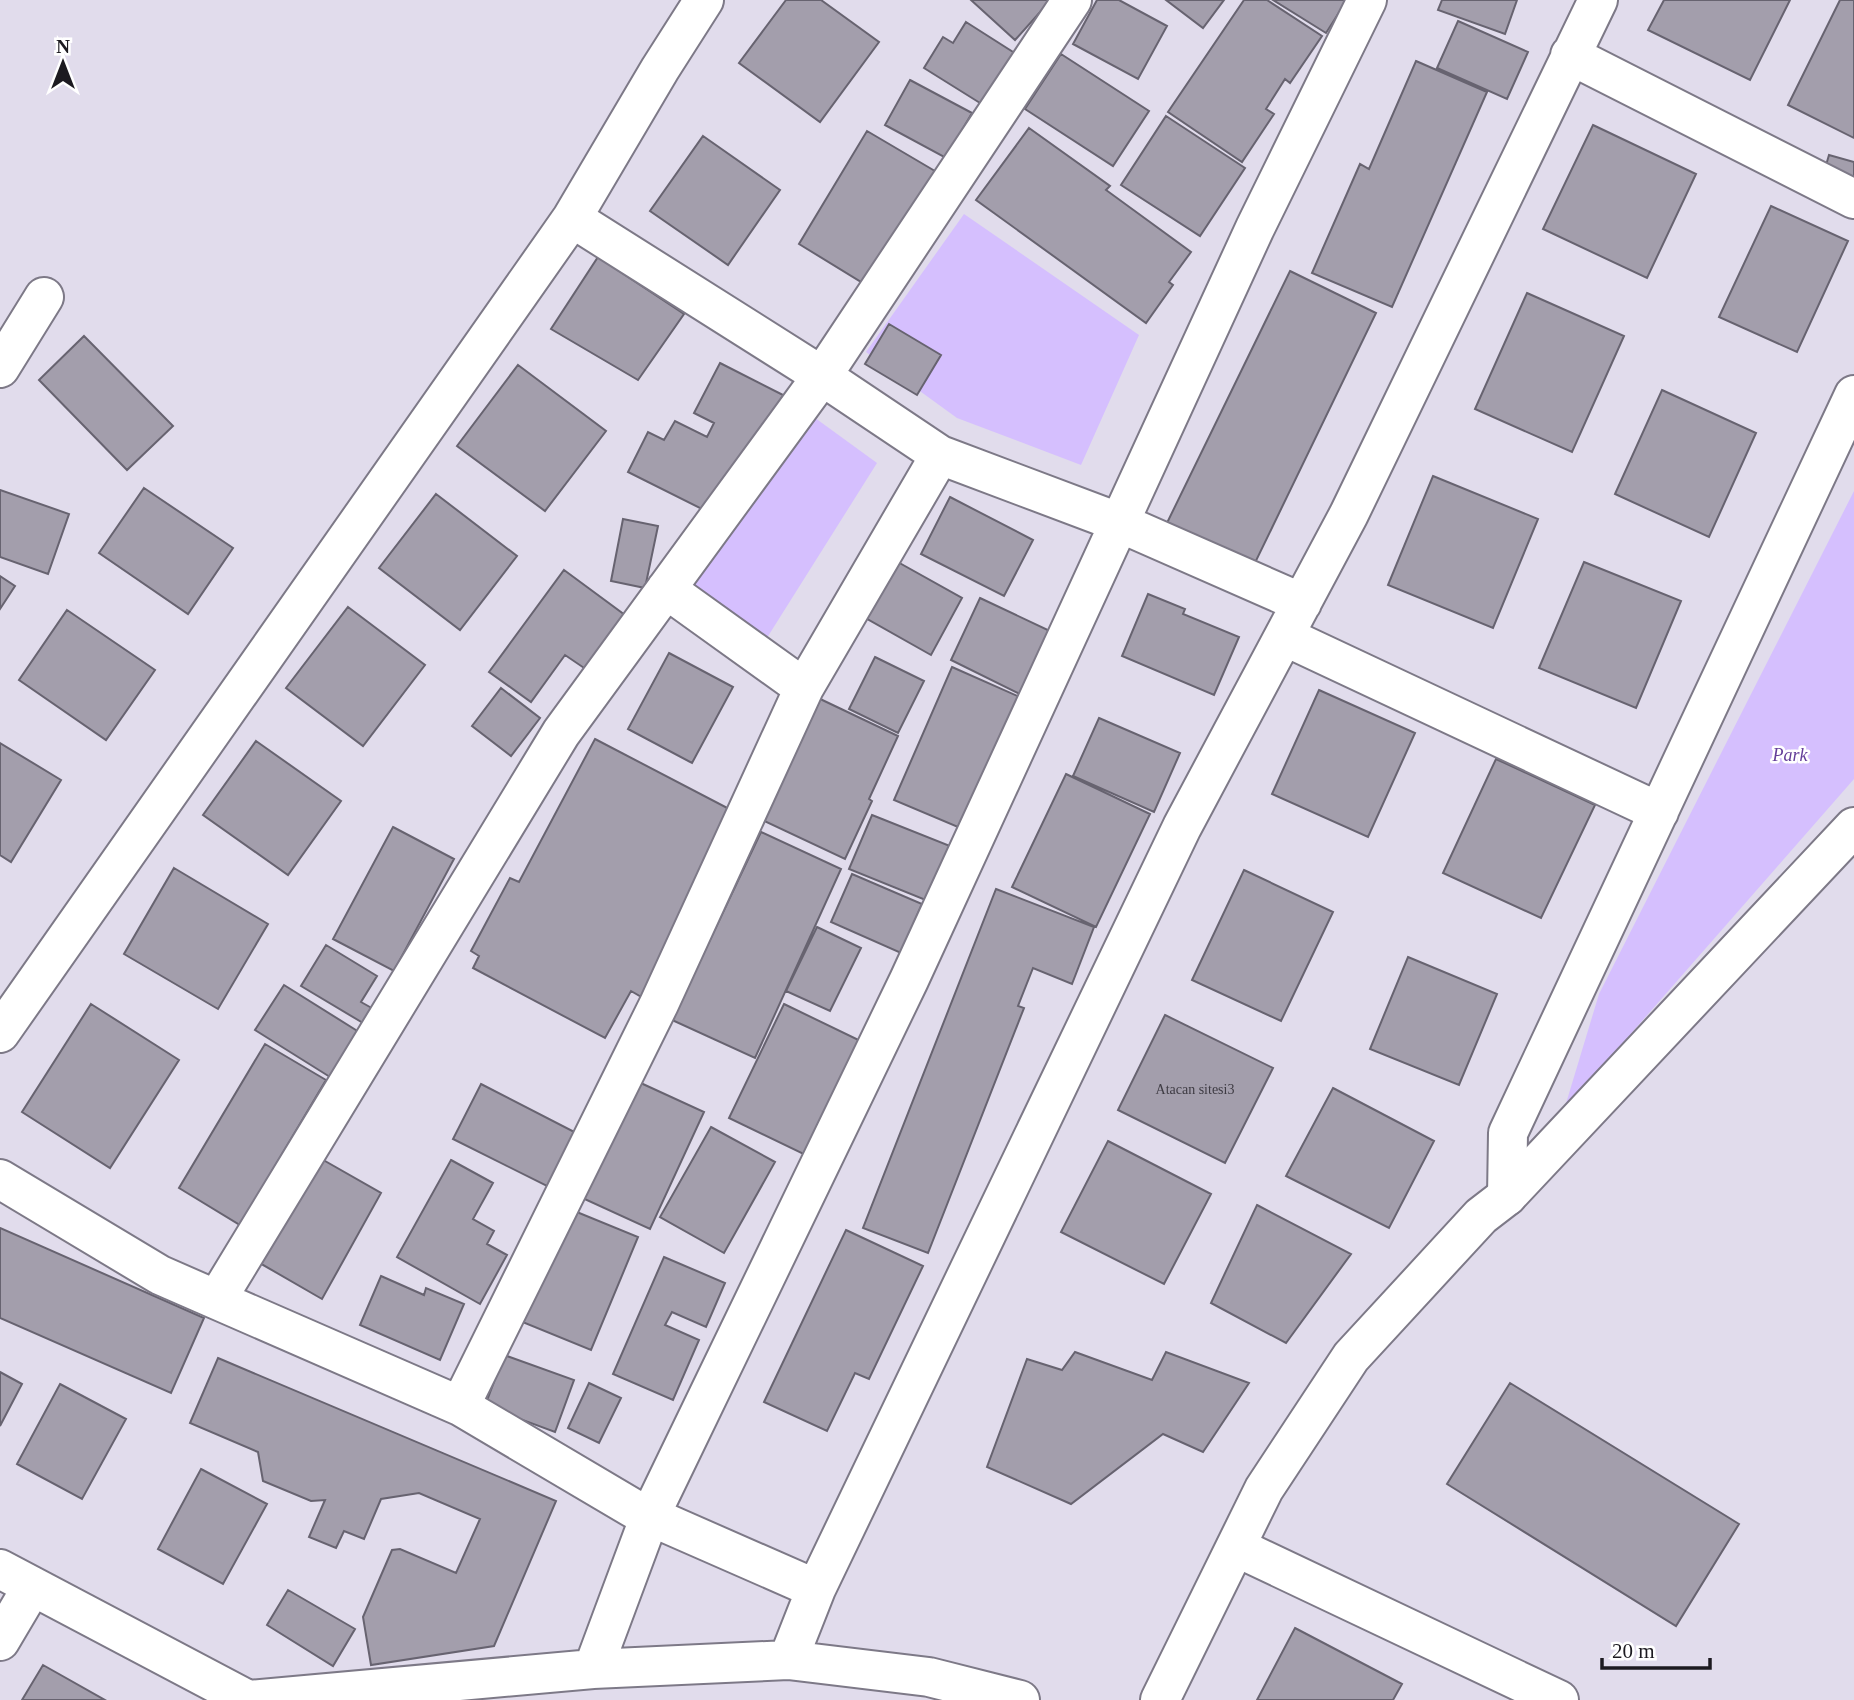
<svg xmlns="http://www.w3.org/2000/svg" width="1854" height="1700" viewBox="0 0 1854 1700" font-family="'Times New Roman',serif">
	<rect width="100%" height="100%" fill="#e1dcec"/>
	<path fill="#d5bffe" d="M964,214L1139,335L1081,465L957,418L866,352Z
		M811,415L877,463L765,641L686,582Z
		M1854,491V779L1564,1110L1599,994Z"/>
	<path fill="#a39eac" stroke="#676370" stroke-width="2" d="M786,0H821L879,42L820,122L739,63Z
		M971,0H1049L1050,1L1015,40Z
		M1097,0H1119L1167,26L1138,79L1073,44Z
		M1166,0H1224L1203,28Z
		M1244,0H1267L1322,36L1290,83L1285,79L1266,109L1274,114L1242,162L1168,112Z
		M1273,0H1347L1326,33Z
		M1442,0H1517L1505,34L1438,10Z
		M1664,0H1790L1750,80L1648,30Z
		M1840,0H1854V138L1788,105Z
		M1458,21L1528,52L1507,99L1437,68Z
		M966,22L1021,57L988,108L924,68L943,37L953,43Z
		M1061,54L1149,111L1113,166L1025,109Z
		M1416,61L1487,92L1392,307L1312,273L1360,164L1369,169Z
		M910,80L972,113L946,158L885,125Z
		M1166,116L1245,168L1200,236L1121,185Z
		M1593,125L1696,174L1647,278L1543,229Z
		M1029,128L1110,186L1106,190L1191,252L1169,282L1173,285L1146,323L976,200Z
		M867,131L940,174L871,288L799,244Z
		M703,136L780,190L728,265L650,211Z
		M1829,155L1854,162V181L1824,172Z
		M1771,206L1848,241L1797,352L1719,317Z
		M598,257L684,314L638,380L551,329Z
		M1290,271L1376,313L1252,569L1165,527Z
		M1527,293L1624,336L1572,452L1475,409Z
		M889,324L941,355L917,395L865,364Z
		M84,336L173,426L127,470L39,380Z
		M720,363L783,395L750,459L716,516L628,472L648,432L664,440L675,421L707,437L714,423L694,413Z
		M518,365L606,431L545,511L457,446Z
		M1662,390L1756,433L1709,537L1615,494Z
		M1433,476L1538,519L1493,628L1388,585Z
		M144,488L233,548L188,614L99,553Z
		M0,490L69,514L48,574L0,557Z
		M436,494L517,556L460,630L379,568Z
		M950,497L1033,540L1004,596L921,554Z
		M623,519L658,526L645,588L611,581Z
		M887,556L962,598L931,655L855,612Z
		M1584,562L1681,601L1636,708L1539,668Z
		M564,570L629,618L590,672L565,655L531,702L489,672Z
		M0,576L15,586L0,609Z
		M1148,594L1185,609L1183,614L1239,637L1214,695L1122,656Z
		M980,598L1052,632L1022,695L951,660Z
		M348,607L425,665L363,746L286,688Z
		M67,610L155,670L106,740L19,680Z
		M669,653L733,687L692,763L628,729Z
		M875,657L924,681L898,733L849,709Z
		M952,667L1022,698L965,830L894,800Z
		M501,688L540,718L511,756L472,726Z
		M1319,690L1415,733L1368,837L1272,794Z
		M816,697L898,736L869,799L872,801L845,859L758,818Z
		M1099,718L1180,753L1154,812L1073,776Z
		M595,739L735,812L645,999L631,991L605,1038L473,968L479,956L471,951L510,878L519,882Z
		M256,741L341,801L288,875L203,815Z
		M0,743L61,780L11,862L0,855Z
		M1496,759L1595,805L1541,918L1443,873Z
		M1066,774L1150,814L1096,927L1012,887Z
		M872,815L950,846L928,901L849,869Z
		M393,827L454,859L394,971L333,939Z
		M761,832L841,869L755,1058L672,1020Z
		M174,868L268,924L218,1009L124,954Z
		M1244,870L1333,912L1281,1021L1192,980Z
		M852,874L922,904L901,953L831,922Z
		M996,889L1094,927L1072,984L1033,968L1018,1006L1024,1008L928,1253L863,1228Z
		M817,927L861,948L830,1011L786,991Z
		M326,945L377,976L361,1002L377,1011L368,1026L301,986Z
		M1408,957L1497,994L1459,1085L1370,1049Z
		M284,985L359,1032L330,1077L255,1030Z
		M91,1004L179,1060L110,1168L22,1112Z
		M784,1004L873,1047L816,1160L729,1118Z
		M1165,1015L1273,1068L1225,1163L1118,1110Z
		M265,1044L326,1080L240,1225L179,1188Z
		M632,1079L704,1112L650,1229L578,1196Z
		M481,1084L586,1138L559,1192L453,1139Z
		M1333,1088L1434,1141L1389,1228L1286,1176Z
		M711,1127L775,1162L724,1253L660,1217Z
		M1108,1141L1211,1194L1164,1284L1061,1232Z
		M311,1153L381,1193L322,1299L251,1258Z
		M451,1160L493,1183L473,1219L494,1231L487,1244L507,1255L480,1304L397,1257Z
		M1257,1205L1351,1254L1286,1343L1211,1303Z
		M567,1208L638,1237L591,1350L520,1321Z
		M0,1228L204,1318L171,1393L0,1318Z
		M846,1230L923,1266L869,1379L855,1373L827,1431L764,1402Z
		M664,1257L725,1283L706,1327L672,1312L665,1325L699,1340L673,1400L613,1374Z
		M381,1276L424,1295L426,1288L464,1304L440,1360L360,1325Z
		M1075,1352L1152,1380L1166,1352L1249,1383L1203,1452L1163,1434L1071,1504L987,1467L1027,1359L1062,1370Z
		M504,1355L574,1380L555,1432L485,1406Z
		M218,1358L556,1501L494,1646L371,1665L363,1617L392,1550L400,1549L456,1573L480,1519L419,1493L381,1499L364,1539L344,1531L336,1548L309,1537L325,1500L311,1501L263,1481L258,1452L190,1423Z
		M0,1372L22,1384L0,1426Z
		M589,1383L621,1398L599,1443L568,1428Z
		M1510,1383L1739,1524L1676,1626L1447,1484Z
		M60,1384L126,1419L82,1499L17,1464Z
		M201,1469L267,1504L223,1584L158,1549Z
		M288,1590L355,1629L333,1666L267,1625Z
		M1295,1628L1402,1684L1393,1700H1257Z
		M43,1665L105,1700H22Z"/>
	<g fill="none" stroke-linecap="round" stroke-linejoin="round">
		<g stroke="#7d7987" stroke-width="42">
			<path id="street" d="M1570,55L1854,199
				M572,218L822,376L940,455L1118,522L1302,603
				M0,368L44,297
				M666,589L804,688
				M1284,636L1659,812
				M0,1033L572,218L660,69L704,0
				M0,1179L160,1275L460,1406L636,1510L816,1589
				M1507,1196L1508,1133L1854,395
				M217,1299L561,733L822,376L1072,0
				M460,1406L659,1004L804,688L940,455
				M1236,1547L1559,1700
				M0,1569L248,1700L593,1669L788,1660L929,1677L1020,1700
				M0,1641L32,1587
				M788,1660L816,1589L1182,827L1349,514L1598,0
				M593,1669L650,1516L909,980L1255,228L1367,0"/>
		</g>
		<g stroke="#7d7987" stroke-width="42">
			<path id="secondary" d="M1160,1700L1264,1489L1351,1357L1481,1216L1507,1196L1854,827"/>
		</g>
		<use href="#street" stroke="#fff" stroke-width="38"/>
		<use href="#secondary" stroke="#fff" stroke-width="38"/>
	</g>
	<g text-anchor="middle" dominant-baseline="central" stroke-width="5" stroke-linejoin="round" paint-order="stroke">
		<g font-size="14" fill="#3e3b43">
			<text x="1195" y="1089">Atacan sitesi3</text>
		</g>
		<g font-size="18" font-style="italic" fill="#643e99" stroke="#fff">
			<text x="1790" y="755">Park</text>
		</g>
	</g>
	<g transform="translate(63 63)" stroke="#ffffff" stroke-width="5" paint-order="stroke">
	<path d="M0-5L12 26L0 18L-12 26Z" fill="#1c1a20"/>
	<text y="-10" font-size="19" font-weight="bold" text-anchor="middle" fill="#1c1a20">N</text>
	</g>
	<path d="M1602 1658v10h108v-10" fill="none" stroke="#1c1a20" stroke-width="3.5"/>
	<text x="1612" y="1658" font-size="21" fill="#1c1a20" stroke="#ffffff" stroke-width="5" paint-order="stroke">20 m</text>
</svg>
